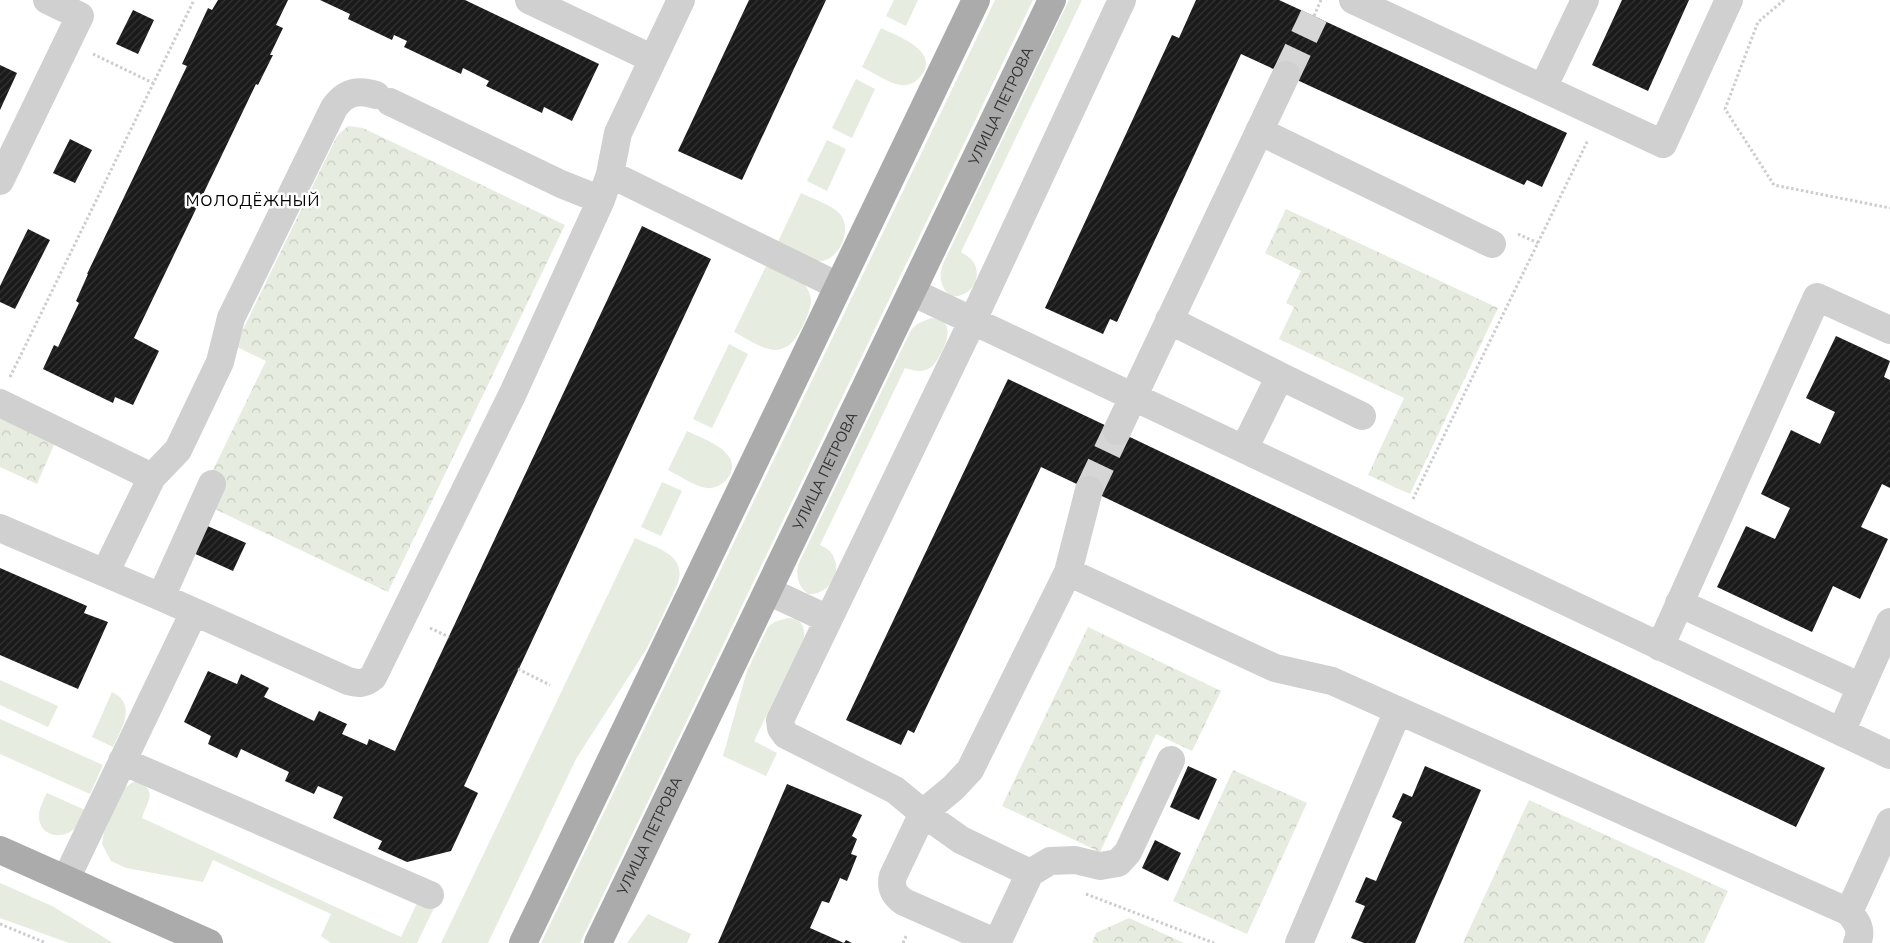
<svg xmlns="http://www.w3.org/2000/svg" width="1890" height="943" viewBox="0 0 1890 943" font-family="'Nunito Sans',sans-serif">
	<defs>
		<pattern id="park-crowns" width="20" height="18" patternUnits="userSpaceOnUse" patternTransform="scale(1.25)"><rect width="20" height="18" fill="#e6ecdf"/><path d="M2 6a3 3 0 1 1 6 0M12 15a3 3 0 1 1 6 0" fill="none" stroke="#c6cbc0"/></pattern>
		<pattern id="building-hatch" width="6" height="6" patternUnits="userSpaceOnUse" patternTransform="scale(1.25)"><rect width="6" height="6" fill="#1a1a1a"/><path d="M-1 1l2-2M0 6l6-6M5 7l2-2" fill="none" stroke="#333"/></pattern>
	</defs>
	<rect width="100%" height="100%" fill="#fff"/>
	<path fill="#e6ecdf" d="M894,0H918L906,26L886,16Z
		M995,0H1033L580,943H541Z
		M1069,0H1082L961,252C966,255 972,258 975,265C982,282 967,299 950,296C941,287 939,279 942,266Z
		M881,28C897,36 941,51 921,76C916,82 909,86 901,85C888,83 874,73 862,67Z
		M856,79L875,89L852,138L832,128Z
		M827,140L846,149L827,191L807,181Z
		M801,193C813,199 830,204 839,213C854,228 839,264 816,261C807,260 786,248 777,244Z
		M767,264L805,285C808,289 810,294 811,299C812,310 798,339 789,345C785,348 779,350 774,350C761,349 746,338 734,332Z
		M931,318C953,319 949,337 942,351C933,370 925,375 905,368L820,545C826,548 832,551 834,558C842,576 826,596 808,594C798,586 796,578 798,565L911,330L917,324Z
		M729,344L748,354L712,428L693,419Z
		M687,431C703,439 747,453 727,479C723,484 715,489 707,488C694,486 680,476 668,470Z
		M662,482L682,491L661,536L641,527Z
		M635,538C656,548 687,554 678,583L647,648L576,759L488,943H441Z
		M788,618C801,619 805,625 804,638L754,741L777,753L766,776L723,756L747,671L768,627L774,622Z
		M0,680L58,706L48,727L0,705Z
		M112,692C137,704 122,728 113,747L92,737Z
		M0,719L103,765L90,794L0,754Z
		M138,781C158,792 147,801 142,818L401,937L420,897L436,904L417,943H331L321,936L331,914L213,860L203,882L126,868L111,861L102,844L104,833L123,789L133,782Z
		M47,793L85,810C82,815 80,823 76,827C65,840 42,838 39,819C38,810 43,801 47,793Z
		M0,883L52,906L113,943H69L0,918Z
		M648,914L691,934L687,943H627Z"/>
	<path fill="url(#park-crowns)" d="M348,126L363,128L565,225L388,592L198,501L266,361L235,346L337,136Z
		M1286,209L1498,308L1410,494L1368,475L1404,398L1279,339L1294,307L1286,303L1301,271L1265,253Z
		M0,412L57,438L37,484L0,467Z
		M1088,627L1221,691L1192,751L1156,734L1100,852L1002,806Z
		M1233,770L1307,803L1247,934L1173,901Z
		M1529,800L1728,891L1704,943H1463Z
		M1129,918L1184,943H1092L1096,933Z"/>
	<path fill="url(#building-hatch)" d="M218,0H288L276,25L283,28L270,55H273L258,85L256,84L134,338L159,351L133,405L115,397L113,403L43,369L54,345L58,347L79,303L76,301L88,274H87L187,66L182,64L208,8L212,10Z
		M320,0H465L599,64L572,121L544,107L542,113L486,86L489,81L463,68L461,74L404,47L407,41L394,35L392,40L348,19L350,14Z
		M749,0H826L742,180L678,151Z
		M1196,0H1279L1567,133L1542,187L1527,180L1524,185L1241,54L1117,322L1110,319L1103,334L1045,308L1172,35L1179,38Z
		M1622,0H1689L1648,91L1592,65Z
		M133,10L154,20L138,54L116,44Z
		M0,65L17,73L0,110Z
		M70,139L92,150L75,183L53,173Z
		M642,226L711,259L464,786L478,793L451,851L407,862L378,849L382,841L333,818L343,797L318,786L314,794L285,781L289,772L241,749L237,758L208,744L211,736L184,722L208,671L237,684L241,674L269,688L264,697L314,721L319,711L347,724L342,734L367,745L369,739L395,751Z
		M28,229L50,240L15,309L0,302V286Z
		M1836,336L1890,361L1884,377L1890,380V488L1882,484L1861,527L1888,539L1860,599L1833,586L1812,632L1717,587L1746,526L1775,539L1790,508L1761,494L1791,430L1820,444L1835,412L1806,398Z
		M1008,379L1825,768L1796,827L1041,467L914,733L908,730L901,745L846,720Z
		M203,524L246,543L233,571L191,552Z
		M0,568L87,606L84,613L108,622L78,689L0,655Z
		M1188,766L1217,779L1199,820L1170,807Z
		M1425,766L1481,790L1415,943H1364L1351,938L1365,906L1355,902L1366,877L1376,881L1402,822L1392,817L1403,793L1412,797Z
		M787,784L862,815L852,836L857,839L851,854L857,856L847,881L840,878L829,903L822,901L810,928L844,943L846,940L852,943H718Z
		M1155,840L1181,853L1168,881L1142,868Z"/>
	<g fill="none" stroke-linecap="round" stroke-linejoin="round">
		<path stroke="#d6d6d6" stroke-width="28" stroke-dasharray="28 14" stroke-linecap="butt" d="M1286,75L1314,16
			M1089,490L1117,431"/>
		<path stroke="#cdcdcd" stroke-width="3" stroke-dasharray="2.5 2.5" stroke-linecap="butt" d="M1784,0L1758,22L1725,109L1774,185L1890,208
			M1314,16L1321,0
			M93,54L153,83
			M1518,234L1538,243
			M10,377L194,0
			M1413,499L1588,140
			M430,628L449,637
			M518,669L550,685
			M1086,894L1214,943
			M0,924L46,943
			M903,943L907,934"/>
		<path stroke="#d0d0d0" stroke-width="28" d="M529,0L653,59
			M1353,0L1663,144L1729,0
			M1543,88L1585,0
			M390,102L561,184L601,200
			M1259,131L1492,244
			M610,174L838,286
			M0,181L80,16L47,0
			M912,292L1890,755
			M1169,320L1280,376L1244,449
			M1280,376L1362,416
			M0,403L152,477
			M1117,431L1286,75
			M0,528L161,597L348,681C358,684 365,684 373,677L513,393L601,200L610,174L618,133L681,0
			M1068,572L1089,490
			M105,573L152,477L178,450L220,362L231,318L334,108C345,92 358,89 376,95
			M768,591L828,619
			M161,597L212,484
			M1679,603L1861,687
			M1660,647L1817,297L1890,330
			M1841,732L1890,622
			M122,761L430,895
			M1030,873L961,840L923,813L895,790L786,735L781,728L780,720L973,320L1122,0
			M66,879L194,612
			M1849,912L1890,822
			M997,943L904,902C894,895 890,888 893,876L923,813L953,788L970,770L1068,572L1275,668L1332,681L1849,912C1857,922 1863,930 1857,943
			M997,943L1030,873L1050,861L1075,860L1100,866L1118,863L1128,852L1171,760
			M1299,943L1398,711"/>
		<g stroke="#ababab" stroke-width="28">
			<path d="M0,850L209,943"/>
			<path d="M523,943L976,0"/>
			<path id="s1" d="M598,943L1052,0"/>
		</g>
	</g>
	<g text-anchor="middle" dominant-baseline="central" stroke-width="5" stroke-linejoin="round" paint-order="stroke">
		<g font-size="15" fill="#333" stroke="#fff">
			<text stroke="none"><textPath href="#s1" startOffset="929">УЛИЦА ПЕТРОВА</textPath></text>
			<text stroke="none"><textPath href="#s1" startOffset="524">УЛИЦА ПЕТРОВА</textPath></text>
			<text stroke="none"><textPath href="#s1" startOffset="119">УЛИЦА ПЕТРОВА</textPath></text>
		</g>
		<g font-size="16" letter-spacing="1" fill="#000" stroke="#fff">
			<text x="253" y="201">МОЛОДЁЖНЫЙ</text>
		</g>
	</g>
</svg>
